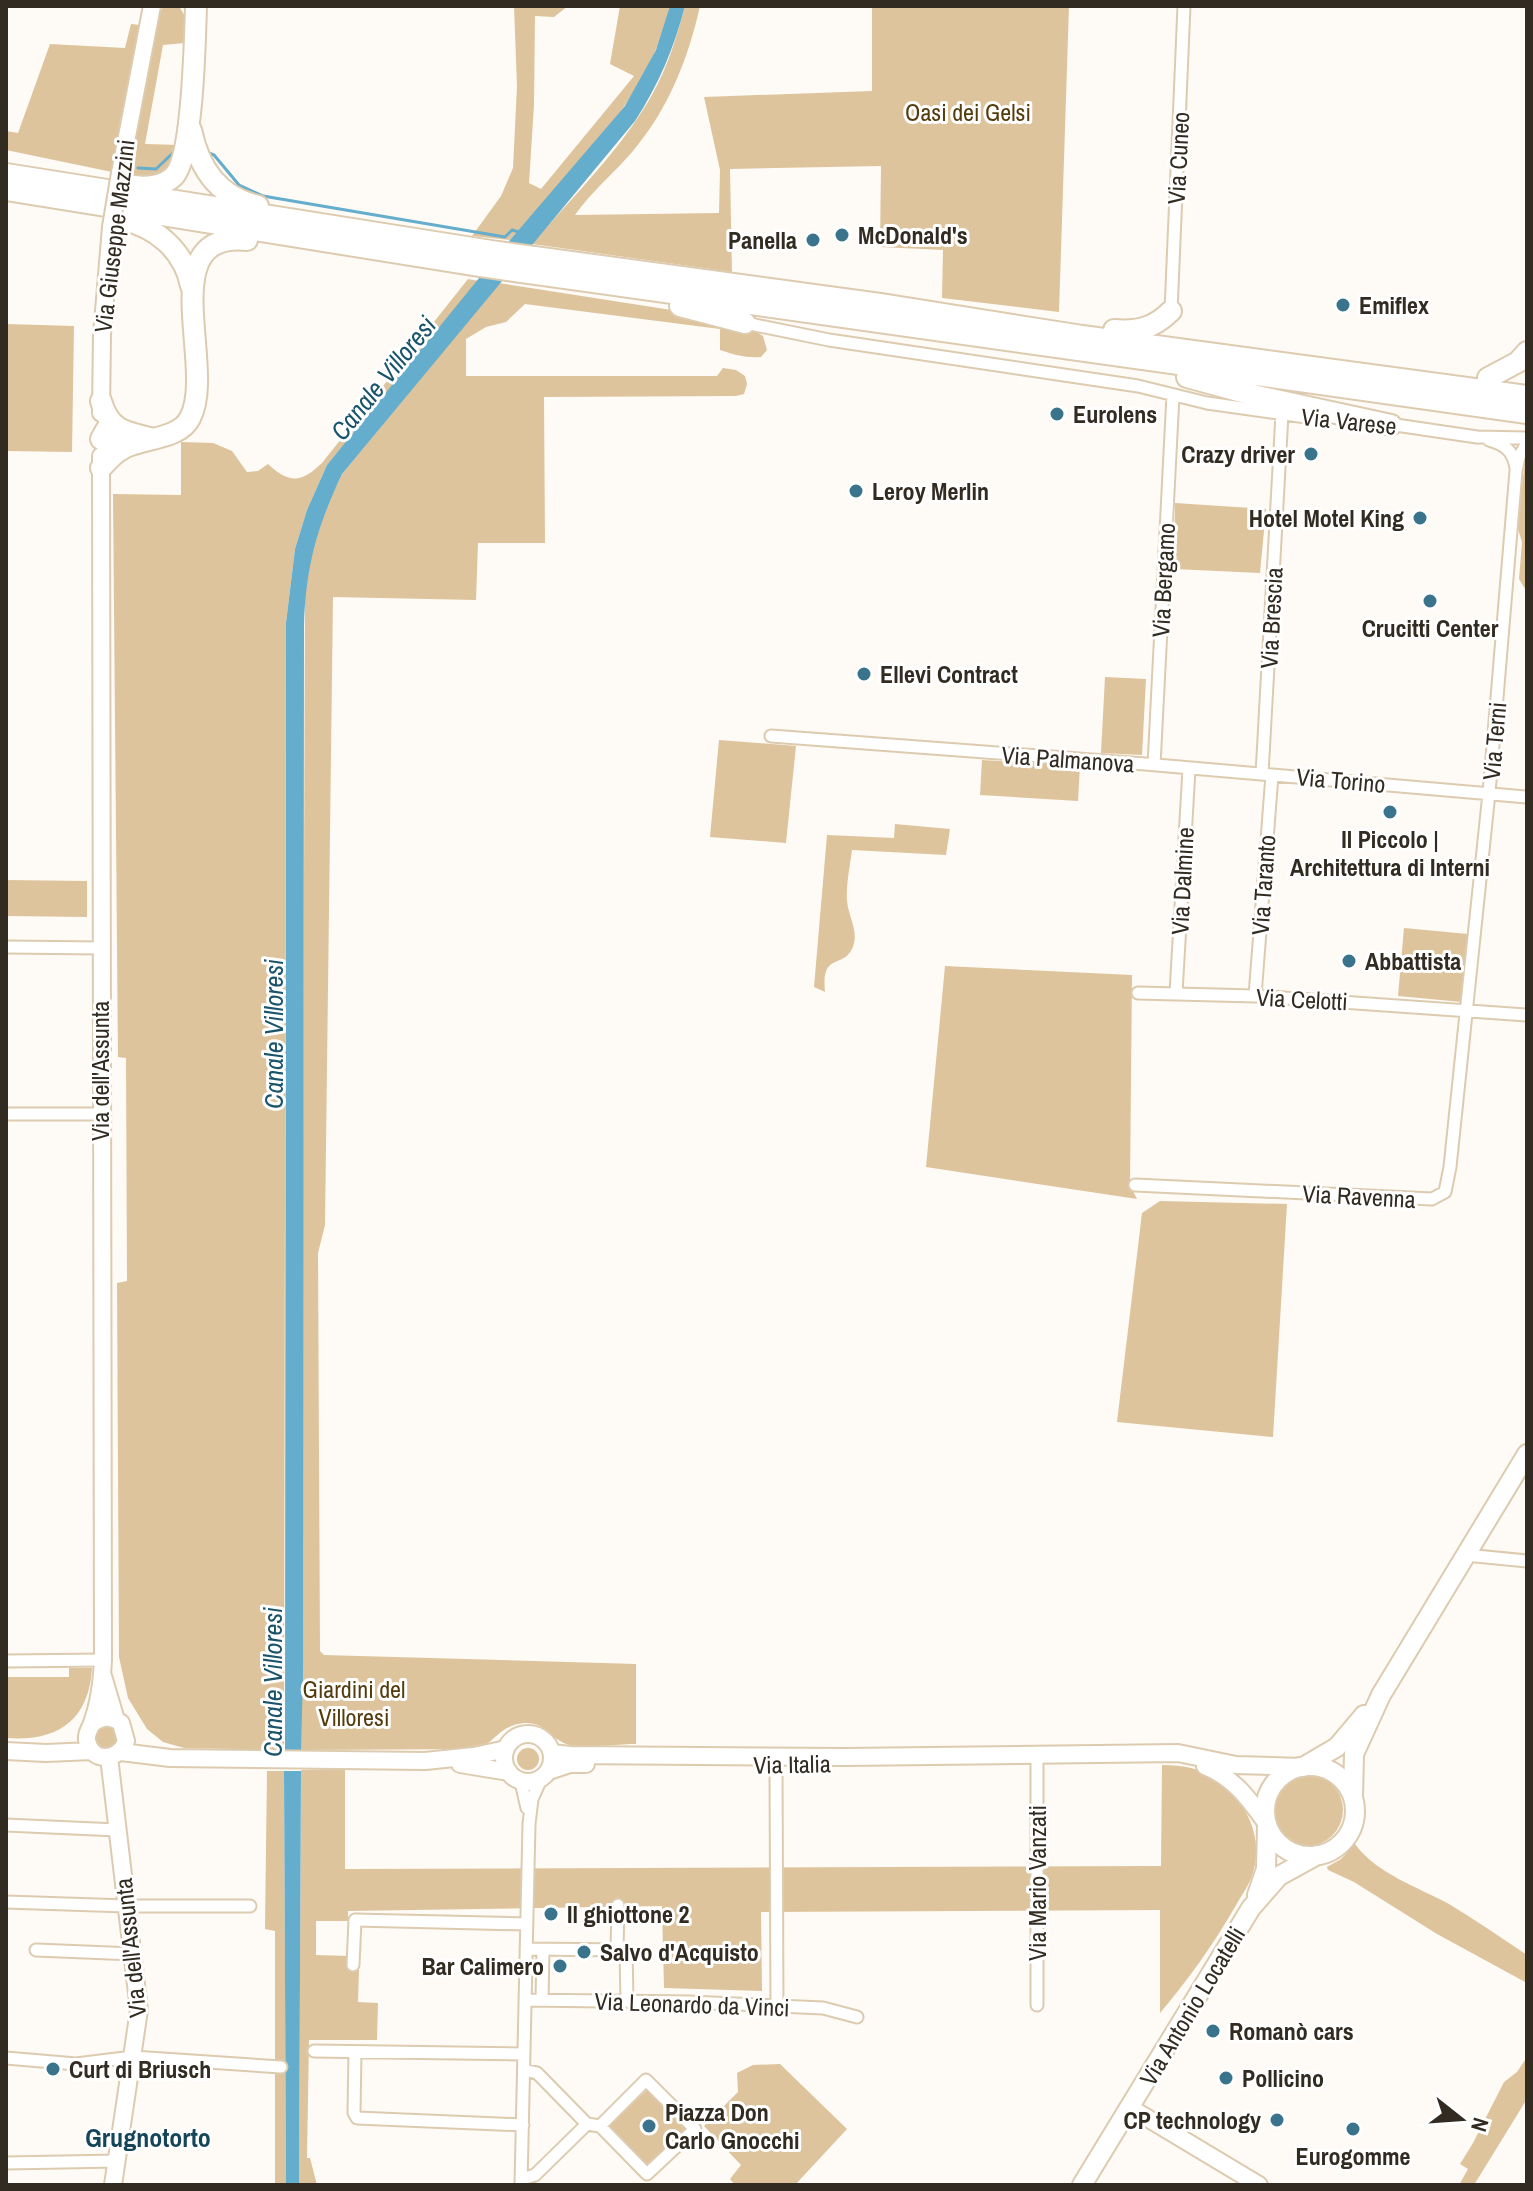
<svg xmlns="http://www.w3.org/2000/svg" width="1533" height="2191" viewBox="0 0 1533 2191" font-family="'Archivo Narrow',sans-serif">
	<rect width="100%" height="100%" fill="#fefaf5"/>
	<path fill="#dec49c" d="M179,6L186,18L184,43L163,45L145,144L180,145L164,177L128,181L157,18L163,7Z
		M514,6H568L554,17L535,16L534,105L529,183L541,189L634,76L610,64L620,6H670C649,100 572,171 510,240L472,236L501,196L513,168L517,86Z
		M685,6H700C688,59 669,108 633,151C615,172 591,192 575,215L719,213L720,170L704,97L872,91V6H1069L1059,312L942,298L943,250L880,247L881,166L730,169L732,272L532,244C573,196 622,149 653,93C668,66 677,36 685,6Z
		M131,24L140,25L112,172L6,150V131L18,133L50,44L125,48Z
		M468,279L479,281L327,465L307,510L295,549L286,623L284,1750L184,1748L163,1742L147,1729L128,1698L119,1657L117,1283L127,1281L126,1058L118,1057L113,494L181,495V442L213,443L232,451L247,472L258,471L268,464C290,484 301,483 322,463Z
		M499,283L697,314L752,329L763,336L767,350L761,357C746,358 735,355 720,350V329L525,304L506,322L486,327L466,339V376H717L723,368L736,370L745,376L747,384L744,394L736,396L544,397L545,543H478L476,600L333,597L325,1225L318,1253L320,1651L324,1655L636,1664V1744C621,1744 577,1749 566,1744C546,1736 544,1717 514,1725C498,1730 492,1744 477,1749L301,1750L305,595L311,554L322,516L342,474Z
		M6,324L74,326L72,452L6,451Z
		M1527,451V592L1519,579L1522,542L1516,523Z
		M1175,503L1266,509L1260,573L1174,569Z
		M1105,677L1146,679L1142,755L1101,753Z
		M719,740L796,746L786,843L710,837Z
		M982,760L1080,766L1078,801L980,795Z
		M895,824L950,829L946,855L852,850C850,866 846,884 847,900C848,917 860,932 852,949C842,969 821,952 825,992L814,987L827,835L894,838Z
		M6,880L87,881V917L6,916Z
		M1404,928L1468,934L1462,1002L1398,996Z
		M945,966L1132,975L1130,1185L1137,1199L926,1167Z
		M1160,1201L1287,1204L1273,1437L1117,1422L1142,1213Z
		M69,1668H92C89,1721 57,1742 6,1738V1677H69Z
		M96 1737a11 11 0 1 1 22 0a11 11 0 1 1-22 0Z
		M517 1759a11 11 0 1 1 22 0a11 11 0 1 1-22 0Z
		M1162,1765C1191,1765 1214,1772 1233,1794C1251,1814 1261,1842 1254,1869C1251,1883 1242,1894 1235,1907C1213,1945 1188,1980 1160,2013V1910L761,1912L762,1991L664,1988L662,1906L348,1911V1921H316V1955L348,1956V1969L359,1970L358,2002L378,2003L377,2040H309L307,2158H310L317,2185H299L301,1770L345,1769V1869L1161,1866Z
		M267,1771H284L286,2185H275V1931L265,1929Z
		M1271 1810a36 36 0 1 1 72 0a36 36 0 1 1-72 0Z
		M1355,1844C1377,1874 1418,1887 1449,1904C1476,1920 1501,1938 1527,1955V1983L1437,1934L1354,1882L1328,1870L1327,1867L1341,1859Z
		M1527,2057V2099L1474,2185H1459L1468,2169L1460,2164L1473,2143L1504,2082L1517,2072Z
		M780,2064L847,2129L795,2185H735L730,2179L741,2165L704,2126L738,2092L737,2073L753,2065Z
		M649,2088L687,2128L648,2165L609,2126Z"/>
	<path fill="#64adcc" d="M670,6H685C674,48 659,84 635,121L342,474C317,527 306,565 304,625L303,1675L301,1750H285L286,623L295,549L307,510L327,465L510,240L625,106L656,50Z
		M284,1771H301L299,2185H286Z"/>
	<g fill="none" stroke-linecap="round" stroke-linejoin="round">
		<path stroke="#64adcc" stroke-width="3" d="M206,152L214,155L239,185L263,196L505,237L512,230L519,232
			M138,168L156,169L176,150"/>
		<g stroke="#ddcbb0" stroke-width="15">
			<path id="street" d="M1171,311L1184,6
				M745,323L829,340L1138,386L1207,403L1320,419
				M1389,424L1477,437L1527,438
				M1489,440C1506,445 1513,451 1516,468
				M771,736L1145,764L1527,797
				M1154,765L1173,395
				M1262,774L1282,414
				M6,947L101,948
				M1138,993L1255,996L1527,1015
				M1176,993L1189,769
				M1255,996L1272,775
				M6,1114H101
				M1135,1185L1432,1199L1445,1192L1450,1167L1489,793L1516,471L1519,457L1527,443
				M1466,1555L1527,1561
				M6,1661L103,1660
				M1037,1761V2005
				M776,1764L777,2007
				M521,1782L527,1808
				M6,1825L117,1830
				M6,1902L126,1906H250
				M526,1949L626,1950L627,2001
				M36,1950L134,1954
				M617,1950L618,1905
				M353,1965L355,1920L526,1924
				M525,2000L689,2002L823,2008L857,2017
				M542,2000L543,1950
				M314,2051L524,2054
				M355,2052L354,2113L357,2118L523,2125
				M6,2058L76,2064L133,2057L281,2067
				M587,2124L600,2126L647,2174L695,2129L646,2080L600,2126
				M6,2163L118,2161
				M522,2179L535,2175L587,2124L537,2073L524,2070
				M521,2185L529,1824L532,1799L541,1779"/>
		</g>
		<g stroke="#ddcbb0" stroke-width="20">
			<path id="secondary" d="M120,173L152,6
				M101,413L102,335L111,227
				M103,1676L116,1720
				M92,1724C102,1716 111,1716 121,1723L126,1741C120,1761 91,1764 87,1740C86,1733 90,1729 92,1723C99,1704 102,1680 103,1660L101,456
				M504 1758a24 24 0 1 1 48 0a24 24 0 1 1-48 0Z
				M6,1751L46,1753L92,1751
				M121,1752L170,1758L425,1761L474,1756L506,1749
				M552,1753L570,1755L845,1757L1178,1753L1236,1765L1303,1767
				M109,1757L139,2010L113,2185
				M460,1764L509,1772
				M1205,1766C1234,1778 1249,1799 1267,1824
				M549,1771L570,1764H586
				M1129,2107L1259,2185"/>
		</g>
		<g stroke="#ddcbb0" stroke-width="22">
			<path id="primary" d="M1265 1811a45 45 0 1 1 90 0a45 45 0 1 1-90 0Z
				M1303,1767L1337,1747L1364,1715
				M1353,1797L1354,1754L1381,1695L1527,1454
				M1257,1895L1266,1869L1267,1826
				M1082,2185L1251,1908L1279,1876L1317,1855"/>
		</g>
		<g stroke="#ddcbb0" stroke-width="24">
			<path id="highway" d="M191,130C199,168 218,197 258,206
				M6,174L491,251L880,304L1082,336L1527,396
				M134,186C147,188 164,186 174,176C193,156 195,37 196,6
				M6,190L479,266L1527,413
				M121,219C156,227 184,250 191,286
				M680,306L745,323
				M1114,330C1138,332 1154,328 1171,311
				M1187,377L1257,396L1391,425
				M1488,378L1518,362L1527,352
				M101,401C109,429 123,432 150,438
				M118,428L106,430L101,439L110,445L123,448
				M101,468C108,460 115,452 124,448C143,438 180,439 190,418C217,368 151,231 247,240"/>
		</g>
		<use href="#street" stroke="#fff" stroke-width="11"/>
		<use href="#secondary" stroke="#fff" stroke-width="16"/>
		<use href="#primary" stroke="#fff" stroke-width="18"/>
		<use href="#highway" stroke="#fff" stroke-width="20"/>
		<g stroke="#ddcbb0" stroke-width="20" stroke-linecap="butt">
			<path id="secondary-bridge" d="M111,227L120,173"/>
		</g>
		<use href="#secondary-bridge" stroke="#fff" stroke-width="16"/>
	</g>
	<g fill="#39738c" stroke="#fff" stroke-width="3">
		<circle cx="842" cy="235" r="8"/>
		<circle cx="813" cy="240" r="8"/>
		<circle cx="1343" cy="305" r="8"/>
		<circle cx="1057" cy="414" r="8"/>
		<circle cx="1311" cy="454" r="8"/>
		<circle cx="856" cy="491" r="8"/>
		<circle cx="1420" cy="518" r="8"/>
		<circle cx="1430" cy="601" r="8"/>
		<circle cx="864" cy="674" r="8"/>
		<circle cx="1390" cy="812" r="8"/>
		<circle cx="1349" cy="961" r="8"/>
		<circle cx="551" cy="1914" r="8"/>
		<circle cx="584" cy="1952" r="8"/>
		<circle cx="560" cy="1966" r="8"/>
		<circle cx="1213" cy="2031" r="8"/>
		<circle cx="53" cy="2069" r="8"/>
		<circle cx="1226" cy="2078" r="8"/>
		<circle cx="1277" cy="2120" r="8"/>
		<circle cx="649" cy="2126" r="8"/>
		<circle cx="1353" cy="2129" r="8"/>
	</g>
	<g text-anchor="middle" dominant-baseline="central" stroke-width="6" stroke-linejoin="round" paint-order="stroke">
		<g font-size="24" fill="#543b0c" stroke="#fff">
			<text x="968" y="112">Oasi dei Gelsi</text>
			<text x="354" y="1689">Giardini del<tspan x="354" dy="28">Villoresi</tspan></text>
		</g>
		<g font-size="24" fill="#322b21" stroke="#fff">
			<text transform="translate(1178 158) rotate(-87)">Via Cuneo</text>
			<text transform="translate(114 236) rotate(-83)">Via Giuseppe Mazzini</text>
			<text transform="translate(1349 421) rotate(6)">Via Varese</text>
			<text transform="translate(1163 580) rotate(-87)">Via Bergamo</text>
			<text transform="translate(1271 618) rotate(-87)">Via Brescia</text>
			<text transform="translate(1494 741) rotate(-85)">Via Terni</text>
			<text transform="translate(1068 759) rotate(4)">Via Palmanova</text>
			<text transform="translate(1341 780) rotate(5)">Via Torino</text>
			<text transform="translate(1182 881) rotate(-87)">Via Dalmine</text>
			<text transform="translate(1263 885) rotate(-86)">Via Taranto</text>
			<text transform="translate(1302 999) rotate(3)">Via Celotti</text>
			<text transform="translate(100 1071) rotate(-90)">Via dell'Assunta</text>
			<text transform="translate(1359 1196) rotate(3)">Via Ravenna</text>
			<text transform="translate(792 1764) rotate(-1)">Via Italia</text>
			<text transform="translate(1037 1883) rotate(-90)">Via Mario Vanzati</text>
			<text transform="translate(130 1948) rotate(-96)">Via dell'Assunta</text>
			<text transform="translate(692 2004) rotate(2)">Via Leonardo da Vinci</text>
			<text transform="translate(1192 2006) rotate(-59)">Via Antonio Locatelli</text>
		</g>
		<g font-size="24" font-weight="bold" fill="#322b21" stroke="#fff" text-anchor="start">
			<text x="858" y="235">McDonald's</text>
			<text x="797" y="240" text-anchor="end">Panella</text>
			<text x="1359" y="305">Emiflex</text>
			<text x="1073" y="414">Eurolens</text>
			<text x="1295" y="454" text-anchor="end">Crazy driver</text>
			<text x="872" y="491">Leroy Merlin</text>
			<text x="1404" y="518" text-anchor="end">Hotel Motel King</text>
			<text x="1430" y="628" text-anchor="middle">Crucitti Center</text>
			<text x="880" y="674">Ellevi Contract</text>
			<text x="1390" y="839" text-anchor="middle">Il Piccolo |<tspan x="1390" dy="28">Architettura di Interni</tspan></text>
			<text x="1365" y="961">Abbattista</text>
			<text x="567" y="1914">Il ghiottone 2</text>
			<text x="600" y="1952">Salvo d'Acquisto</text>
			<text x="544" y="1966" text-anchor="end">Bar Calimero</text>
			<text x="1229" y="2031">Romanò cars</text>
			<text x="69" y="2069">Curt di Briusch</text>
			<text x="1242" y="2078">Pollicino</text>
			<text x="665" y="2112">Piazza Don<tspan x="665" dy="28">Carlo Gnocchi</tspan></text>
			<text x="1261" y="2120" text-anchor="end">CP technology</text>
			<text x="1353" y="2156" text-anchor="middle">Eurogomme</text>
		</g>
		<g font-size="26" font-style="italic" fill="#1a546b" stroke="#fff">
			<text transform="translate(383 378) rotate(-51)">Canale Villoresi</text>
			<text transform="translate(273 1034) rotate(-90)">Canale Villoresi</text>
			<text transform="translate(272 1682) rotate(-90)">Canale Villoresi</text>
		</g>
		<g font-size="26" font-weight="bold" fill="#154558" stroke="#fff">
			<text x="148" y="2137">Grugnotorto</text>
		</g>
	</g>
	<rect width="1533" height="2191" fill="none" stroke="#322b21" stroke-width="16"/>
	<g transform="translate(1461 2119) rotate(107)" stroke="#ffffff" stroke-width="6" paint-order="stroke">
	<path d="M0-6L14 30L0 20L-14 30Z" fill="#322b21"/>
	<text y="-12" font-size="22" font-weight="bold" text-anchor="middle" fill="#322b21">N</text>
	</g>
</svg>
